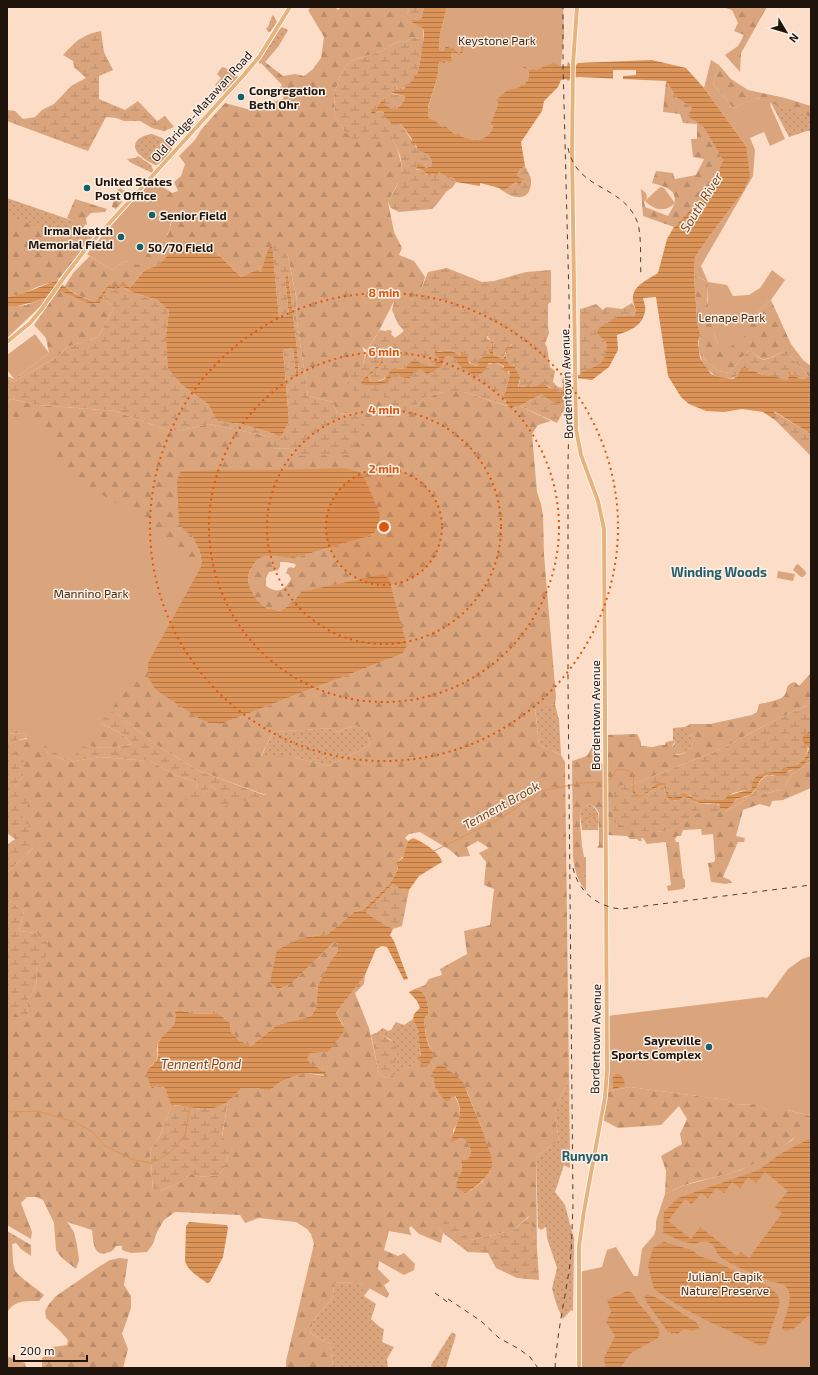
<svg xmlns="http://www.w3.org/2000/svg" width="818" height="1375" viewBox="0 0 818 1375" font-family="'Exo 2',sans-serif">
	<defs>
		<pattern id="grass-dots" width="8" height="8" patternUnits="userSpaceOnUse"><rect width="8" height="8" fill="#daa57c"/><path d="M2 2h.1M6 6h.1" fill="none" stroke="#bb8d6a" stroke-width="1.8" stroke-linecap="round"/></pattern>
		<pattern id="forest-firs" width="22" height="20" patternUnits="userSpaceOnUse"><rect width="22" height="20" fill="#daa57c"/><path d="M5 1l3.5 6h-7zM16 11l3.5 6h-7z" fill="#bb8d6a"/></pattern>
		<pattern id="wetland-marsh" width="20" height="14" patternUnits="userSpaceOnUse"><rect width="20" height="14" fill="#daa57c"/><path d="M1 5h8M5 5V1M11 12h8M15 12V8" fill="none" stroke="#bb8d6a"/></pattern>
		<pattern id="water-rules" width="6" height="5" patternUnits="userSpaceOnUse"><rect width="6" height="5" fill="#dc9358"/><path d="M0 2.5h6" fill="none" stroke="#b27747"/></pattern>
	</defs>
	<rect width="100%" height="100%" fill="#fcdec8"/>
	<path fill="url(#grass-dots)" d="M273,15L277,22L270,32H268L266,28L268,27L272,16Z
		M282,27L288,30L287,32L278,47L276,45L260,64L259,63V61L278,31Z
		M770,101L811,117V131H807L789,137Z
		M152,134C160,137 169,140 172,149L165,159L157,165H155C149,162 142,158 138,153C129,142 142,135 152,134Z
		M138,156L151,165L154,172L152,173C144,168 134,166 127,159L135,158Z
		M7,198L85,225L83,228L95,234L86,245L7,217Z
		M555,704L559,720L561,755L539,745L535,707Z
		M690,724L687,727L690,736L694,734L695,736C692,749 686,756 672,754V747L674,745L675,740H673V728L685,727Z
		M356,725L367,732L370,745L329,766L293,757H261L273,732L333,728L336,732Z
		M590,804C601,812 599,817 598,830H582L580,813L582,808Z
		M413,1019L419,1033V1043L421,1056L412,1066L391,1077L388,1074L390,1068L394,1064L393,1044L390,1039L376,1033L383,1028L388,1031L391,1030L396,1022L404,1025Z
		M569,1078L570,1168L564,1165L555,1192L565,1205L574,1239L573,1311L571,1310L563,1319L557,1306L552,1289L557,1268L547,1238L546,1227L541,1230L538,1227L536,1157L559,1140L554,1112Z
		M358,1282L370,1288L364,1296L376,1304L371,1319L381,1328L384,1329L382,1342L394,1347L387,1359L388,1368H333L330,1344L310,1333L313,1321L333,1297L334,1283Z
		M452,1332L456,1335L446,1367L448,1368H432L431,1365Z"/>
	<path fill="url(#forest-firs)" fill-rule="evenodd" d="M311,7H335L338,10L341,7H410L407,14L423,29V39H419L413,37L405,42L398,41L382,51L350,61L340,75L334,95L335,115L345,132L384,139H392L397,147L401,163L402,175L388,202L394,232L402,248L399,255L414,261L425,277L421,290L410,301H394L379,331L367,350L362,347C371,363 356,371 346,381L382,385L415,407L424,398L444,392H464L507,406H520L551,421L538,425L532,434L537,492L541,504L543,515L544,555L556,698L555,704L535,708L539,745L561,755L565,762L569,1078L554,1112L559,1140L536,1157L537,1248L529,1216L511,1232H505L471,1240L438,1227L443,1233L441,1243L419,1234L411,1226L409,1228L411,1235L389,1231L384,1250L398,1256L404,1253L415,1264L414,1270L404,1275L379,1261L378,1269L390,1281L384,1285L389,1294L387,1298L358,1282L334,1283L333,1297L313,1321L310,1333L330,1344L333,1368H286V1361L314,1244L311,1234L307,1229L296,1222L259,1218L245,1223L240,1215L175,1212L164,1220L157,1232L153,1244L147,1252L131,1253L122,1250V1246H116C113,1251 111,1252 106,1253C93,1257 93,1239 92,1230L67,1222L74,1232L77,1245L79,1260L76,1269L62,1258L56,1250L54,1223L43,1200L36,1197H27L21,1203L32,1232L31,1239L7,1225V1005L13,1010L29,1019L27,1002L36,985L38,965L37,933L19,931L24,911L7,898V873L33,848L22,819L15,786L23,776L8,747L17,740L27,739L25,734L7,733V401L11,399L39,405L115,411L172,432L209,424L272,437V448L293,449L292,456L357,414L337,413L333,402L308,396L296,315L297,300L287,252L261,272L258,269L241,277L220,256L202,251L174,247L165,258L157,266L147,269L143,272L130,288H115L109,284L95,302L80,296L64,287L74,272L90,256L112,270L125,261L138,264L152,242L158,245L168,234L171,224L154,196L146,203L140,198L145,193L143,190L153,180L172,193L178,191L174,182L181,176L185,164L179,156L195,140L201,130L225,103L247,109L283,99L284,95L277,92L282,85L261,63L276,44L278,47L265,62L283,76L295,74L304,76L313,69L321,58L324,37L308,10ZM374,533L366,537L294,558L270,556L262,557L256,561L249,572L248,585L257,600L266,608L280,611L291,604L301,592L402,654L221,724L209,723L202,565L200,552L192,536ZM280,562C285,562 293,562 296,565L294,568L290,567L288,568L286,573L289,575L291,579C284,591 278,594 266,586V578L269,572L278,570L280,567ZM117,714L155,744L197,770L266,795L217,790L211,786L203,795L196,789L198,782L177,776L150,761L100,757L69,762L48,753L41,743L109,748L132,744L122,734L97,721ZM356,725L367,732L370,745L329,766L293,757L261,756L273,732L333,728L336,732ZM420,832L450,850L458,857L470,856L467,847L478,841L489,848L479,853L486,862L484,885L494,889L490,925L464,931L467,954L440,969L442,975L429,979L425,985L415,989C427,990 429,1006 428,1015L425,1017C423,1025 427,1042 431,1050L422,1063L417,1060L412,1066L387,1078L379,1074L369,1028L355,993L364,984L365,975L336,1013L343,1025L328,1052L310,1053L306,1059L310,1064L323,1070L324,1076L307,1073L295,1076L280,1082L272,1089L269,1091L256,1088H242L228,1102L222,1137L227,1143L228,1155L225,1167L219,1175L197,1177L192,1174L186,1177L181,1182L160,1191L153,1190L150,1150L160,1136L171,1106L165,1088L159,1085L156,1087L150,1067C164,1055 153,1050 159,1041C161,1038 165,1036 167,1034C174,1027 176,1021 175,1011L180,1010L195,1014L218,1013L230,1023L231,1032L240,1041L251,1046L277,1025L311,1016L316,1008L318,985L330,962L338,951V944L334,942L292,983L301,938L328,934L354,912L363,910L391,882L397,871L399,860C406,856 407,849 408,841L405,838L409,834ZM443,1065L449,1070L467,1091L484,1134V1142L491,1157L490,1171L482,1182L470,1191L457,1182L458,1176L461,1173L462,1169L461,1161H467C474,1153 470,1142 461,1138L453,1142V1130C462,1121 462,1106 454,1096C450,1097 449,1096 445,1094C433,1089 435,1083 432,1071Z
		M722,7H767L741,53L740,72L725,55L738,46L744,35L734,31L738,23L732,10Z
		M719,65L731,79L748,90L785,98L811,106V117L757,98L733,108L713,84Z
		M222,67L226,68L238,77L224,92L215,85L221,78L217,74Z
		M666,81L677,98L692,108L689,116L703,125L723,160L711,187L674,227L643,216L641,189L646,193L647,198L644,202L645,207L668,216C670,212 673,208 674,204C679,189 662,186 652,183L656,171L673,173L675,179L696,175L704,159L693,157L691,139H697V124L683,123L680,114L663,112Z
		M120,188L125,191L120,199L122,202L116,209L112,207L115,193Z
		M75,199L107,209L105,212L91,213L86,218L87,225L77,223L67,218Z
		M7,217L13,218L86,245L58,280L37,287L22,294L7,297Z
		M694,275L708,282L707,300L715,337L718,344L742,338L758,311L771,300L791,344L803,360L811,366V379L792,358L782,352C766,360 763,364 750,349L729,373L718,371L704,358L697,321Z
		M61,290L90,304L100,303L103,297L114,308L98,337L67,347L58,356L14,382L7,378V376L14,379L49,353L46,338L34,325L56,293Z
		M46,298L42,305L7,338V306H17L26,305Z
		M811,673V702L808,705L771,722L721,749L631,785L657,832L671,830L700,811L725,812L748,798L783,789L792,774L798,771L811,761V788L783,800L772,801L770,807L760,804L743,810L736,836L745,838L744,842H738L723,877L730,880L732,883H729L726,884L711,882L708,863L714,862L715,860L713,834L702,835L701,829L683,830L681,836H677L675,839L676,842H679V844L683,878L685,880V887L683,889L668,891L667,886L671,885L666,842L647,844L643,838H641L642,841H639L637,839H630L627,836L606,835V848H597L599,845V813L596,808L590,804L582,808L580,813V823L582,846L584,857H586V891C577,880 575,871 573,857L572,761L587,756L593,745H596V756L599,757V763L606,764V735L637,734L641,742V746L653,747L660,745H665L666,742L675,740L672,747V754L678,755L685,753L686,751L691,747L695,736L694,734L690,736L688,735L687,727L690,724H710L752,715L757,712L759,704C765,703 780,700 784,696C789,691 783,685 795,682L799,686Z
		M630,1087L727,1100L734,1105L756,1104L767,1110H787L811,1116V1129C802,1130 797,1136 790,1141C780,1149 768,1156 756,1163C733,1176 706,1177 682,1186C676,1188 671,1192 665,1194L666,1171L661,1156L682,1144L680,1134L687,1119L679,1106L661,1125L618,1128L601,1119L606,1092Z
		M7,1231L31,1245V1256L21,1249L16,1243L12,1244C13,1252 12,1262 15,1270C17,1276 38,1289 44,1295L39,1301C27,1301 13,1300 7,1313Z
		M120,1258L128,1259L124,1285L131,1296V1308L122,1334L128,1349L123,1368H42V1358L53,1347L67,1345L68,1340L60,1331L46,1318L45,1311L49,1304L56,1296L100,1266L110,1260Z
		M9,1357L25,1363L26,1368H7V1358Z"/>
	<path fill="url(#wetland-marsh)" d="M410,7H424L421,19L411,20L412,22L408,18L407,14Z
		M101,31L104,52L113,70L99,76V99L125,110L138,101L157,121L165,116L174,127L164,131L152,128L140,121H124L116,118L106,117L88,151L7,121V110L15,111L23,119L35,117L42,110L54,104L71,86L86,78L74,67L73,61L63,55C76,41 82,35 101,31Z
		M413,37L419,39H423V47L417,75L414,76C412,82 409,88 402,88V90H397L396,86L394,91L391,93L392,94L405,96C404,103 398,108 392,112L384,104L382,100L377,107V110H372L375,113L380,111L385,113L390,121L401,124L418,150C427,151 433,158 432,166L426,168L422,166H417L416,169L417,170H422L427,175L435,174L439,172L448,178L452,177L456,182L453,187L446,192L437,204L432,209L399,212L391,208L388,202C402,178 408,164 392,139L355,141L345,132L335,115L334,95L340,75L350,61L382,51L398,41L405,42Z
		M525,166C527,171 532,177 531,182C531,201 515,200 503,191L516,182L518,184L517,174L521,169Z
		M272,245H281L287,252L297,301L296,315L308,396L333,402L337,413L357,414L366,427L350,455L292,456L293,449L271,448L272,437L209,424L172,432L115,411L39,405L11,399L7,401V378L14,382L58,356L67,347L98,337L114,308L103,297L108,288L116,290L121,286L132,292L157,300L169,311L166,335L183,386L208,404L217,421L241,424L272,433L277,436H282L289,421L283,350L293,348L296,377L299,376L297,348L288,274L285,276L289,316L279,317Z
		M447,268L482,282L494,281L526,272L551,270V302L548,304V326L549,333L545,344L547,347L550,367L555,371L553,382L558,387L562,388V392H557L547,386L530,387L531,383L534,380L527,386H522L518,388L520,380L515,367L517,365L512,366L506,360L507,351L511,349L512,344L506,351L503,359H502L493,354C495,347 494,341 488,336V333L487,338L491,341L492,348L489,349L487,348L489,351L490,354C484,359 481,355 479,366C470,367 467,359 464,352H461L460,356C451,348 448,351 437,352L435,348L436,353L439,358L433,366C422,366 415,357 406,366L408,369L396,368C386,378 384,381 370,382L368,377L383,363L384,355L378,354L373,351L376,355H381V362L363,379L361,382L384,383C387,381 390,376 393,374C401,370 412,372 420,369L427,373H432L445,357L451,356C457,358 456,360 460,365C464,372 473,368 474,381V373C489,363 497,356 510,374C508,385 501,396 508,406L464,392H444L424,398L415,407L395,415L384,400L382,386L378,397L366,406L346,381L364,362L367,350L380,330L385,331L389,330L392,331L391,334L395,338L404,331L398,324L392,310L394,301H410L421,290L428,272Z
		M632,303L636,310L633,317H617L597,334L606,342C608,366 599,365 580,373V308L581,309L596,304L603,310L606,307L622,309Z
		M700,335L704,358L718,371L729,373L750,349C763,365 766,360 782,352L792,358L809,377C802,380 799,379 794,375L791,376L789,372L788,379L785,381C776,374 765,378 753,370L748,371L741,369C737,378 734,379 724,378C705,376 695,352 700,335Z
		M539,394H541L561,403L564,401L565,408L557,423L520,406L531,400Z
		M773,411L811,434V456L775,420Z
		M811,702V731L806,733C808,745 811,758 797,764C789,768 787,765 780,772L766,773L753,784L751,789L733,793L724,800H698L689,795H679L675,798H673L667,791L665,784L661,783L642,795L636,794L632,789C632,794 637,795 642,797L650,791L662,785L664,786L665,793L675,801L683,796L686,797L687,799L689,798L697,803L708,804L716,803L720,806H731C738,795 740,800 750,795C758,790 758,777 770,775L772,776C784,774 805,767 811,756V761L798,771L792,774L783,789L748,798L725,812H700L671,830L657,832L632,830L613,822L614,792L620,785H623L626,781L631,785L721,749L771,722L808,705Z
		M94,703L117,714L155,744L197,770L267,796L222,807L217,790L211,786L203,795L187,803L182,795L196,789L198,782L177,776L150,761L100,757L69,762L48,753L41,743L109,748L132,744L122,734L97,721Z
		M7,733L25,734L27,738L17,740L9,747L24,761L23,776L15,786L30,800L22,819L29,825L33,848L7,873V845L15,839L7,833Z
		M393,884L400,889L409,890L402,926L393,929L372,917L366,912Z
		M7,898L24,911L19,931L37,933L48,944L45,961L38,965L36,985L27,1002L29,1019L22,1020L7,1005Z
		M376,1033C386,1037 400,1043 397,1057C395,1063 391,1068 389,1074L391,1077L387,1078L379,1074L371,1035Z
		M228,1102L222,1136L231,1148L233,1153L231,1155H228L225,1167L219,1175L197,1177L192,1174L186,1177L181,1182L160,1191L156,1192L153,1190L150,1150L160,1136L171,1106C179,1104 186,1107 194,1108C206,1109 217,1106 228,1102Z
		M530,1216L537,1248L539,1280L517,1278L496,1268L488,1253L468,1252L443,1233L438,1227L447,1220L471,1240L505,1232H511Z"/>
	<path fill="#daa57c" d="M447,7H563L564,32L561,66L536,70H531L521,65L527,69L529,73L528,80L523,85L516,89L506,91L498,101V104L490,125L493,126L492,130L488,135L486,136C480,144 463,138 455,135C453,134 450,130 448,128H443L429,118L428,115V108L438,75L439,62L444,63L446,61L453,60L451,57L452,51L456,54H461L464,46H462L459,54L454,48H450L446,46L443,51L439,50L440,34Z
		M711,60L719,65L713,84L733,108L756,98L770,101L771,107L785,139L770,146L764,132L750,138L755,150L753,176L701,266L708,282L727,285L733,296L749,295L760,288L772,270L785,280L771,300L758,311L743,338L730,347L718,344C710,325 706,303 708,282L694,275L695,257L713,231L746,146L704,88Z
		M660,187L664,188L675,203C665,213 654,210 645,201Z
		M142,190L145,193L140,198L146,203L154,196C164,206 175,219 168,233C166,238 161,242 158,246L154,243L142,262L138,265L125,261L112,270L87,254Z
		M35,334L49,353L14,379L7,370V355Z
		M7,415L31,421L55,442V466L119,505L151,533L202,565L148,663L69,762L7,720Z
		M798,564L806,572V574L803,577H801L793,570L796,565Z
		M778,571L795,574L793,581L777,578Z
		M676,743H682V753H677Z
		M811,956V1116L787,1110H767L755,1104L734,1105L727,1100L630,1087L606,1092L607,1016L763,997L767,998L788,969L802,959Z
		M806,1129H811V1368H579V1272L602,1267L607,1250L616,1247L634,1276H638L642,1249L654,1235L656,1229V1221L665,1194L682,1186L741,1170L755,1163L776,1150L791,1141L799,1133Z"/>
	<path fill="url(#water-rules)" fill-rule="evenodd" d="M424,7H447L440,34L439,50L443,51L446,46L450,48H454L459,54L462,46L464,45L463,52L459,55L452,52L451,57L453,60L450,62L446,61L445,63L439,62L438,75L428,107V115L429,118L437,122L438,124L443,128L444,126L448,128L455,135L458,133L462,137C470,139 480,143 486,136L488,135L492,130L493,126L490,125L498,104V101H496C497,99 505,92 506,91C510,89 516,89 520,87L521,84L523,85L528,80L529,73L527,69L524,68L521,65L531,70L532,69L536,70L553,63L561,66H567L568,62L571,65H576L578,63L652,60L686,68L704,88L746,146L750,176L744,190L713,231L695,257L694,275L697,321L700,335L698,342L700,358L711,374L719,377L733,379L737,376L741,369L745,367L748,371L753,370C766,379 775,373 785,381L788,379L789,371L791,375H794C799,379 802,380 809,377L811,379V434L774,411L775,420L763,412L742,409L724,412L706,411L689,404L681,397L668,376L656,297L643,298C644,302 646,307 645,311C643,326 629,331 617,335L618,350L609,367L592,380L568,377C568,386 570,408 555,402C550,401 546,396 541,394L520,406H508L504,397L510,374L509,371L506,372L504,370V366L498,363H489L482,373L477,375L474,373L476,376L474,381L472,379L474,377C469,370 464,370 460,366C455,360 459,360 451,356L445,357L441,367L437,368L434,372L429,373L428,375L420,369L416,372L414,371L413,375L409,378L401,377L398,373L392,375C389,381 389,383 381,383L380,385H365L361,382L363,379L381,362V355H376L372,351L378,354L383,353L384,355L383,363L368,377L370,382L380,381L385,379L391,370L394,368L407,369L406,366C416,356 421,366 433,366L439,358L435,356V348L438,352C449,351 450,348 460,356L461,352L466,353L469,363L475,366H478L479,359L490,354L489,351L486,347L489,349L492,348L491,341L487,335L488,332V336C494,341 495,347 493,354L502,359H503L506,353L505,348L510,347L513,344L512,349L507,351L506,360L512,366H515V362L517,366L515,367L520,378L518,387L527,386L533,379V381L531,383L530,387L537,386L543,383L549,388C554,388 556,393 562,392L563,384L562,381L565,371H567V374L580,375V373C598,365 608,365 606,342L597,334L598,329L617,317L634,316L636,310C626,289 642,283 658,273L667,239L674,227L711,187L723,160L703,126L688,116L692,108L677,98L666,81L579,77L571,78L568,81L566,79L561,80L558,87L544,101L542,111L521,142L525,166L521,169L517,174L518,177L523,179L519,186L518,184L516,182L503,191L499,188L480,183V186L456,182L452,177L448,178L439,172L436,177L435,175L432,174L430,177L422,170L416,169L418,163L426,168L432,166C433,157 426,152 418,151L416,145L414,146L411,143L412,139L401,124H392L387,118L383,116L384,112C380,111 378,111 375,113V115L371,113L372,110L370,109L377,110V107L382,100L385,102L384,104L390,108L392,111C399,108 404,103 405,96L391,93L394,91L395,86L397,90H401V89L405,88L407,84L411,83L410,82L413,79L414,77L412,75H417C419,67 426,34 423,29C421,26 415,24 412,22L411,20L421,19Z
		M190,241L202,251L220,256L241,277L258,269L261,272L268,250L272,245L279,317L289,316L285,276L288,274L297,348L299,376L296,377L293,348L283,350L289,421L282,436H277L272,433L241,424L217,421L208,404L183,386L168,368L166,335L169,311L157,300L132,292L122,286L116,290L108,288L100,303L90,304L61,291L56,293L52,290L46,298L34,302L17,306H7V297C25,294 41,286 58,280C68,292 81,297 95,302L109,284L116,288L123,282L130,288L143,272L147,269L157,266L165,258L174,247Z
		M345,468L360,472L363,475L380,514L379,523L374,533L366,537L294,558L270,556L262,557L256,561L249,572L248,585L257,600L266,608L280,611L291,604L301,592L383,574L389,579L407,646L402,654L221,724L209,723L200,719L156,690L148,677V663L202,565L200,552L192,536L184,530L179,522L177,480L181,471L277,470Z
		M811,731C811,753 816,756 797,770C790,768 788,773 782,775C778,777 775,775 770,775C764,774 758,782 757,787L750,795L736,799L731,806L726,809L720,808L719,804C708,802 698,806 689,798L687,799L686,797C680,797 685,796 680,799C669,804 665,795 664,786L662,785L650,791L642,797L636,796L632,791L633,788L636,794L642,795L658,783H665L667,791L673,798L684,793L698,800H724L729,794L730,795L751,789C752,787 752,784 753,782C755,772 772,772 780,772L783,768C797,765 805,764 809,748L802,740C804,734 805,733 811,731Z
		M413,838C421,841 441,853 442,862L419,876L409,890L400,889L393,884L366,912L372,917L393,929L390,935L394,941L408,979L404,980L387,947L382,946L376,949L365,975L336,1013L345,1030L328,1052L310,1053L307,1059C312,1068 319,1066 326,1073V1075L307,1073L295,1076L280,1082L272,1089L269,1091L256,1088H242L228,1102L214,1108H194L177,1105L171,1106L165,1088L159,1085L152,1088L150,1086L147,1072C150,1066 157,1062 158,1056C159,1051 156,1045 160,1040C169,1028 177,1029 175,1011L180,1010L195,1014L218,1013L230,1023L231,1032L240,1041L251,1046L277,1025L311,1016L316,1008L318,985L330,962L338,951V944L334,942L292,983L278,989L270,982L277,950L301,938L328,934L354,912L363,910L391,882L397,871L398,867L396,863L403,858L408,841Z
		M415,989C427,990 429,1006 428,1015L425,1017C423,1025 427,1047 433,1053V1057L427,1067L423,1066L422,1063L417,1060L421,1055L419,1043V1033L413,1019L414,1014L420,1008L417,1001L409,992Z
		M439,1065H443L463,1082L484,1134C485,1144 491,1151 492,1161C494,1173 475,1189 465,1193L456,1187L458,1176L461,1173L462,1169L461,1161L463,1160H467C474,1153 470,1142 461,1138L453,1142H451C454,1125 467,1114 455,1096L451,1097L449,1101H445L435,1087L432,1071Z
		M616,1074H619L624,1079L625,1086L613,1089V1077Z
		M811,1138V1314C802,1319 792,1336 782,1329V1326C785,1317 793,1300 788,1290C785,1283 780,1283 773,1282C769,1281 764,1278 759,1276C749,1272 728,1263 720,1257C715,1253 716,1245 710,1243C703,1239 698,1244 692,1243C683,1243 674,1237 665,1234L663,1232L664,1212L678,1198L759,1170L780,1154ZM765,1172L788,1191L775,1207L782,1213L749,1258L741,1252L737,1256L700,1227L691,1239L668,1221L685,1199L692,1204L701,1193L708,1198L716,1188L724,1193L732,1182L740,1188L748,1177L756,1183Z
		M189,1222L227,1225L228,1228L223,1257L210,1282L207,1283C200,1278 187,1270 185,1261L186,1226Z
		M664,1242L692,1250L699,1256L714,1261L770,1287C776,1293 781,1298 779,1306L766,1344L761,1346C725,1328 687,1314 654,1289L648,1266L653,1248Z
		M627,1291L632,1293L638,1303L648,1314L659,1329V1334L658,1338L631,1353L620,1368H605L604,1358L615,1336L606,1322L611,1312L607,1300Z
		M648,1294L663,1301L697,1323L700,1330L697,1329L692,1331L685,1329L677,1334L673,1332V1334H671V1332H668L647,1303L644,1296Z"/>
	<path fill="#fcdec8" d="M613,70H636V75L623,76V79H613Z"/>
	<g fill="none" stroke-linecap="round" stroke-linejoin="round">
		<path stroke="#dc9358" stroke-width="1" d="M607,781L611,779L616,770C633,768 635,774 633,789
			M595,814L594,817L596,822
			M584,820L597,813
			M434,851L503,817L527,800H532L540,791L582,783L604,782
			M7,1109L10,1112L37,1111L75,1122L93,1132L105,1146L134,1160L151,1163L170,1153L185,1135L190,1106"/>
		<g stroke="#fff" stroke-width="5.5">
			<path id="major" d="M577,7L573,64L572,151L576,429L581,455L598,501L604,529L607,1070L605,1097L584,1211L579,1246V1368
				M7,342L30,323L41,310L65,276L85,250L243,76L259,57L290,7"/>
		</g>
		<use href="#major" stroke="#e8b27d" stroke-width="4"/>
		<path stroke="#4d3f34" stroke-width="1" stroke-dasharray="5 5" stroke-linecap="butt" d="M568,148C577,191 622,184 637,221C642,234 640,261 641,276
			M573,868C578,891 597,907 621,909L811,885
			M435,1293L450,1304
			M448,1299L481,1321L499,1338L519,1349L530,1357L538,1368
			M555,1368C557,1333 565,1299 570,1264C572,1245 572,1225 573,1206L568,681V462L570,374L569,297L563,65V7"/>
	</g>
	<circle cx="384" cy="527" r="58" fill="#de560c" fill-opacity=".12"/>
	<g fill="none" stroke="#de560c" stroke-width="2" stroke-dasharray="2 4">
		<circle cx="384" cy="527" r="58"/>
		<circle cx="384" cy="527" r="117"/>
		<circle cx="384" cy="527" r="175"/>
		<circle cx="384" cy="527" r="234"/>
	</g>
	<g fill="#13606b" stroke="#fcf0e7" stroke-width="1.5">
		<circle cx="241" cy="97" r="4"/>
		<circle cx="87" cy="188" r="4"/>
		<circle cx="152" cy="215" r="4"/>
		<circle cx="121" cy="237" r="4"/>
		<circle cx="140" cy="247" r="4"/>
		<circle cx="709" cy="1047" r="4"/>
	</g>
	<g text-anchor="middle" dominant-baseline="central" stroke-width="3" stroke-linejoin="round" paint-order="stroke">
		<g font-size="12" fill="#482b11" stroke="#fcf0e7">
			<text x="497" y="40">Keystone Park</text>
			<text x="732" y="317">Lenape Park</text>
			<text x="91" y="593">Mannino Park</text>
			<text x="725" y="1276">Julian L. Capik<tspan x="725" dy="14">Nature Preserve</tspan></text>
		</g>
		<g font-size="12" font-weight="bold" fill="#1e140c" stroke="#fcf0e7" text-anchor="start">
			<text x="249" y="90">Congregation<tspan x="249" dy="14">Beth Ohr</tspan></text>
			<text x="95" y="181">United States<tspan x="95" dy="14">Post Office</tspan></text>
			<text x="160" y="215">Senior Field</text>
			<text x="113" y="230" text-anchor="end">Irma Neatch<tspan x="113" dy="14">Memorial Field</tspan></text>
			<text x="148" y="247">50/70 Field</text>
			<text x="701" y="1040" text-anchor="end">Sayreville<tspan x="701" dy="14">Sports Complex</tspan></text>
		</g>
		<g font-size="12" fill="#1e140c" stroke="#fcf0e7">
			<text transform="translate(201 106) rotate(-48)">Old Bridge-Matawan Road</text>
			<text transform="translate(566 384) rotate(-92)">Bordentown Avenue</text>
			<text transform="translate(595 715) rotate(-90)">Bordentown Avenue</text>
			<text transform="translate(595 1039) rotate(-89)">Bordentown Avenue</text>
		</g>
		<g font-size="13" font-style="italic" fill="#79481d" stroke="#fcf0e7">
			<text transform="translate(701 202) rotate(-58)">South River</text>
			<text transform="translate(501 805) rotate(-29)">Tennent Brook</text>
			<text x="201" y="1064">Tennent Pond</text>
		</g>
		<g font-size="13" font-weight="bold" fill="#275f68" stroke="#fcf0e7">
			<text x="719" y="572">Winding Woods</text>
			<text x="585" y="1156">Runyon</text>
		</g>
	</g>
	<circle cx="384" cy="527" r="6" fill="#de560c" stroke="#fcf0e7" stroke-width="2"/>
	<g font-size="12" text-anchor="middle" font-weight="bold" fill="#de560c" stroke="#fcf0e7" stroke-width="3" stroke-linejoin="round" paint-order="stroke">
		<text x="384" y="297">8 min</text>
		<text x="384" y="356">6 min</text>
		<text x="384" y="414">4 min</text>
		<text x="384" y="473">2 min</text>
	</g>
	<rect width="818" height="1375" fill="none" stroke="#1e140c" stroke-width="16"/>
	<g transform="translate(786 32) rotate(128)" stroke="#fcf0e7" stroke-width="3" paint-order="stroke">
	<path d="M0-3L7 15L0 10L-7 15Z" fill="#1e140c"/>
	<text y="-6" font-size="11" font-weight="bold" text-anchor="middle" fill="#1e140c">N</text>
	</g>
	<path d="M14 1355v6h73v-6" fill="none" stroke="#1e140c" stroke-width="2"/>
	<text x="20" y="1355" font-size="12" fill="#1e140c" stroke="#fcf0e7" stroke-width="3" paint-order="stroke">200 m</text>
</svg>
